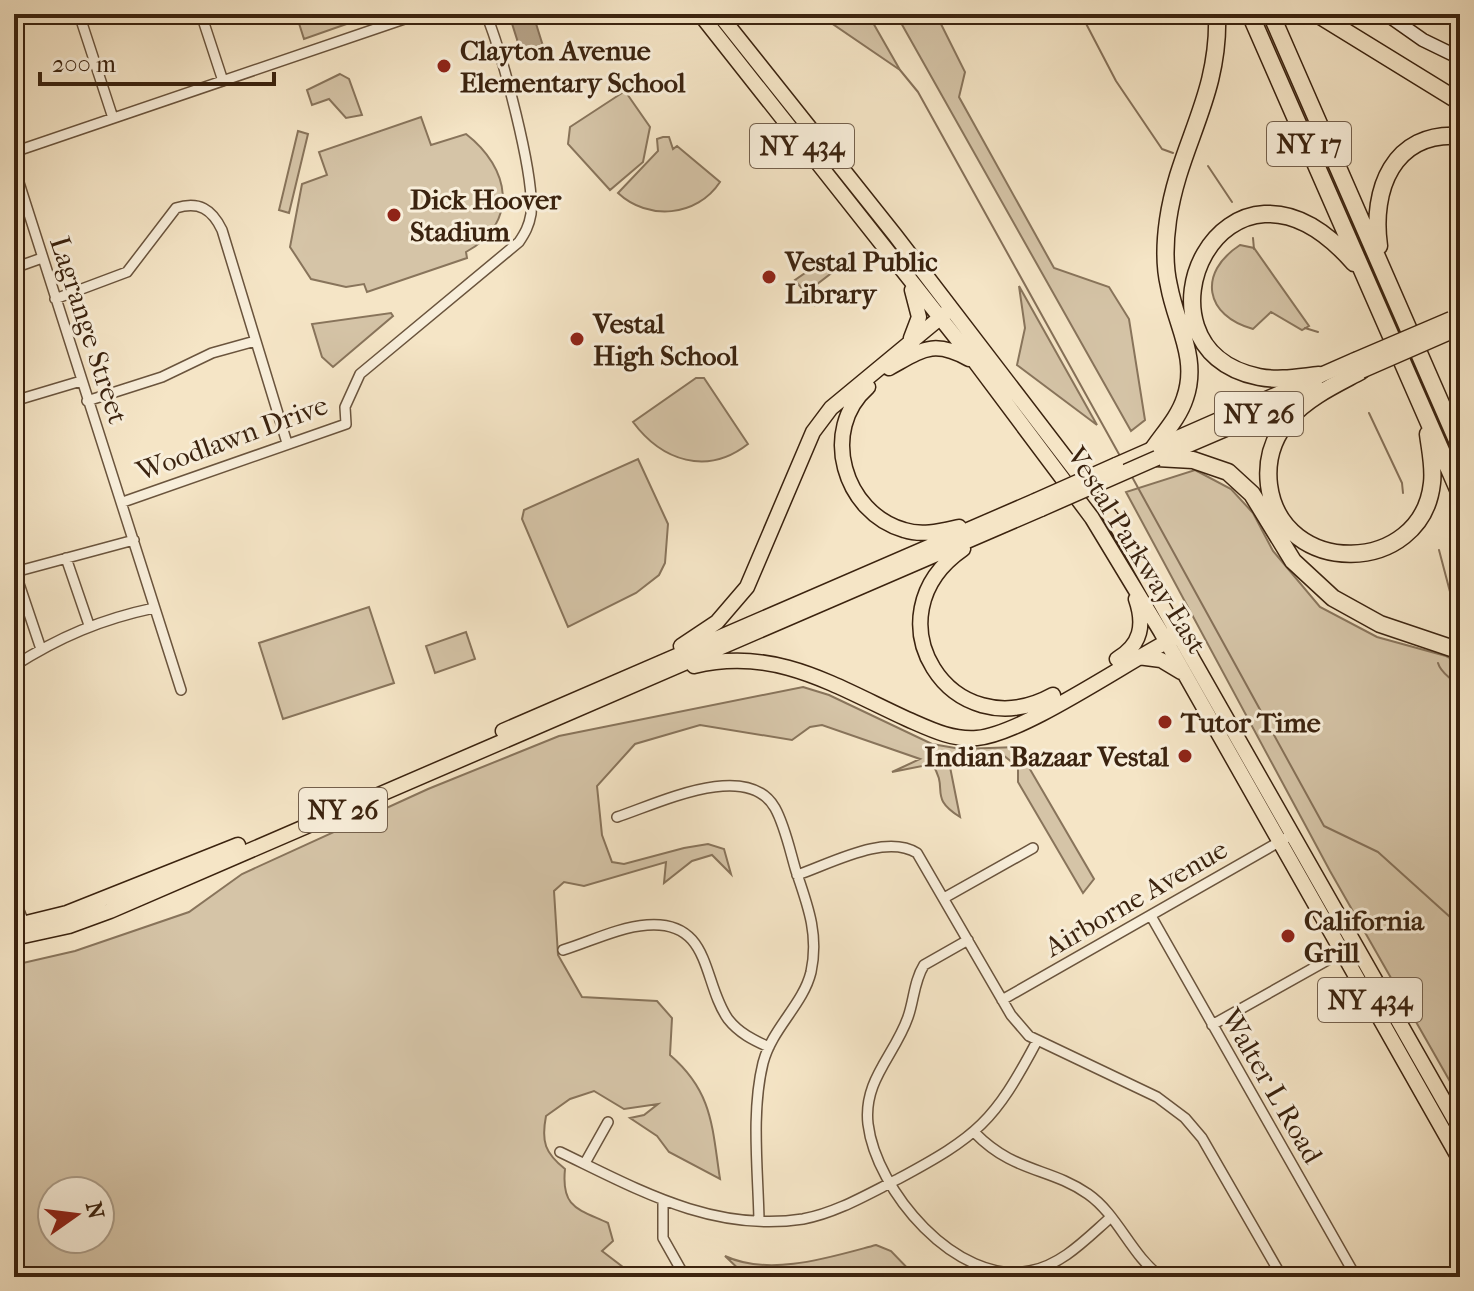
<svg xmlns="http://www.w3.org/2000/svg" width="1474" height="1291" viewBox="0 0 1474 1291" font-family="'IM FELL French Canon',serif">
	<rect width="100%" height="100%" fill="#f5e5c6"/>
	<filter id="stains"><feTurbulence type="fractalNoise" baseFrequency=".0025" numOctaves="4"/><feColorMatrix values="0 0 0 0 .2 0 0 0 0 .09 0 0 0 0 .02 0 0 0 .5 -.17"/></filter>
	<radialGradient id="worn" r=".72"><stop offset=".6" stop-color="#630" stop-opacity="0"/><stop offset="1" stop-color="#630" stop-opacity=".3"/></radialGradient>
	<path fill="#d5c4a7" stroke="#88745b" stroke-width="2" fill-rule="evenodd" d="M296,14H375L304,39Z
		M820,14H868L900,70L821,16Z
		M896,14H936L965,72L959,97L1054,268L1109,287L1129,319L1145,420L1131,431Z
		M340,74L349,79L362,115L346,118L329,99L312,105L307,90Z
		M625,91L650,127L643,162L610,190L568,144L570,127Z
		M421,117L431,145L466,134C510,168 520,222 466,252L467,258L367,292L364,284L346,287L311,279L290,247L302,184L327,175L319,152Z
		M298,131L308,134L289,213L279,210Z
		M663,137H669L673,149L677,146L720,182C697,217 648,221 618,193L658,151L657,139Z
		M1240,245L1254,248L1309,326L1302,330L1271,312L1253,329C1205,316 1197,273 1240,245Z
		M824,260L829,265L831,260L838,268L816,285L825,297L815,305L795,280Z
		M1019,286L1097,425L1017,365L1025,328Z
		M391,313L393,316L333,367L322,357L312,324Z
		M696,378H704L748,444C707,476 662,461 633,422Z
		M638,459L668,524L665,563L659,575L636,593L568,627L522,519L524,510Z
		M1195,470L1231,489L1253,513L1273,551L1320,607L1377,637L1446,656L1460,663V1099L1330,871L1126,492Z
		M369,607L394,683L283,719L259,643Z
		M466,632L475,659L435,673L426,646Z
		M803,687L829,695L932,744L961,749L1017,747L1094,879L1083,893L1018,782V767L1003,755L950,767L960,817C927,796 950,790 932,764L892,772L920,759L822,725L810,727L792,740L700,725L635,744L597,786L602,835L612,862L624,864L684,848L708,844L724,849L731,874L712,855L692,861L664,883L666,862L584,886L564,882L554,891L558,955L582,997L657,1001L672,1018L670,1055C713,1092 712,1127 720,1179L669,1152L657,1136L630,1118L644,1115L658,1104L624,1109L594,1091L570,1099L546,1116C541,1142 545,1153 565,1169C561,1208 578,1209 608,1223L613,1241L602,1251L636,1277H14V965L75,951L189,912L242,874L428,789L559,736ZM52,1191H100V1239H52Z
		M876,1245L891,1251L916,1277H747L725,1256C770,1277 831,1257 876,1245Z"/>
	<path fill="#b6a388" stroke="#857058" stroke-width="2" d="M509,14H533L543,46L521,52Z"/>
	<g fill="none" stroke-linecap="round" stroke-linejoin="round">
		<path stroke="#857058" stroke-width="2" d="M1081,14L1116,81L1162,149L1173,153
			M900,70L918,92L1120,456
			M1208,166L1232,202
			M1253,238L1254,249
			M1305,328L1318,332
			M1369,413L1402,483L1403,493
			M1131,475L1324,826L1378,852L1460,926
			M1439,550L1454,607L1450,625
			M1438,663C1442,677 1457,678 1460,694"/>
		<g stroke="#6a543d" stroke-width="12">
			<path id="street" d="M79,14L113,118
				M201,14L223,81
				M14,152L419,14
				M14,167L181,690
				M14,268L42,258
				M55,299L127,272L176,208C199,201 212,209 222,230L287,443
				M14,401L81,381
				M87,401L162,377L212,353L255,341
				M123,502L346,424L345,407L360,374L519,242C525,233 529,226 531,214C535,175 502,53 486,14
				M66,558L89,625
				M14,569L41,649
				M15,572L134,540
				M14,666C59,637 102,619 154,608
				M617,817C657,804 747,759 775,808C785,826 790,851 796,871C808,906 819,935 811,972C803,1005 772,1028 763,1063C751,1112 758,1170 759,1220
				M797,875C830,864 885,833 917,853L1011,1015L1029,1036L1157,1097L1185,1118L1202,1138L1282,1277
				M14,898L26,928
				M944,898L1033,848
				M1151,916L1356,1277
				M968,940L924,965C914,981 914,1000 908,1017C895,1055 863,1080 868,1124C876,1190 956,1286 1030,1271C1062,1265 1086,1239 1110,1218
				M563,950C589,942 619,927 647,925C712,920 702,982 728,1019C739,1033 753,1040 769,1047
				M1002,1000L1293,834
				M1212,1025L1342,952
				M975,1133C1014,1173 1049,1167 1088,1194C1118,1215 1131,1255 1161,1277
				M560,1152C637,1189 713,1233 803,1219C836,1213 868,1194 898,1179C978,1136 994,1122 1037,1041
				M585,1163L608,1122
				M663,1202V1238L685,1277"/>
		</g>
		<g stroke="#3b230f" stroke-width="15">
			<path id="secondary" d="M1386,14L1423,40L1460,58"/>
		</g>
		<g stroke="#3b230f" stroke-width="17">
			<path id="primary" d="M700,14L976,363L1092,518L1161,632L1460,1160
				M719,14L895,235L1114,521L1460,1129
				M911,338L919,317L912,290
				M889,368C922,350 933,339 969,359
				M868,387C819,430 844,513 904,530C922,536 941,531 959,527
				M1158,458L1319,389
				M1116,465L1355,360
				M963,549C866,616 951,751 1053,695
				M681,646L717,622L747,587L813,432L831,408L947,312
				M1138,657L1161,660L1181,672
				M1117,659C1141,645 1145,625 1136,599
				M694,666C775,646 835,686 907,719C930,729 951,740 977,738C1023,734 1125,663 1172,639
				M503,731L1035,501
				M14,926L67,913L238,845
				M14,938L69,926L110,911L1041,509"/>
		</g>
		<g stroke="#3b230f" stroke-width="19">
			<path id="highway" d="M1250,14L1460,494
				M1271,14L1460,447
				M1317,14L1460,102
				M1379,246C1371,190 1393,131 1460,136
				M1361,371C1337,384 1308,397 1290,418C1273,437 1266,460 1269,485C1281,578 1422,576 1432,483C1434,467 1430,450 1428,434
				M1319,375C1299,377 1279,381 1259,377C1118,349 1224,114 1354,263
				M1153,449C1164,433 1179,417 1185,398C1199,358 1176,325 1169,286C1164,265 1165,241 1168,220C1179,144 1220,97 1217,14
				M1157,458L1193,460L1228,472L1252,494L1293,561L1333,598L1380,624L1460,651"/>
		</g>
		<use href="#street" stroke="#f8eeda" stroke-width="9"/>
		<use href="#secondary" stroke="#f8eeda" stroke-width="12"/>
		<use href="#primary" stroke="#f5e5c6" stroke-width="14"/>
		<use href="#highway" stroke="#f5e5c6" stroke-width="16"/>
		<g stroke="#3b230f" stroke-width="17" stroke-linecap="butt">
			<path id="primary-bridge" d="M1355,360L1451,319
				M1361,371L1457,329
				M1035,501L1116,465
				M1041,509L1157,458"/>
		</g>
		<use href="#primary-bridge" stroke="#f5e5c6" stroke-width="14"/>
	</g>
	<g fill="#8f2418" stroke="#f8eeda" stroke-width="3">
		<circle cx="444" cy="66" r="8"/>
		<circle cx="394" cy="215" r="8"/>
		<circle cx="769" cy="277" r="8"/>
		<circle cx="577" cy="339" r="8"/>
		<circle cx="1165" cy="722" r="8"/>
		<circle cx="1185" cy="756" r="8"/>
		<circle cx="1288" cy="936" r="8"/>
	</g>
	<g text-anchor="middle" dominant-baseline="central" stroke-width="6" stroke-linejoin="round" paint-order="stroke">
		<g fill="#f8eeda" stroke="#74604c" stroke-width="2">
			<rect x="1267" y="122" width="84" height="44" rx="6"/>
			<rect x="750" y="124" width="104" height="44" rx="6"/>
			<rect x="1215" y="392" width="88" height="44" rx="6"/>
			<rect x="299" y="788" width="88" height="44" rx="6"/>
			<rect x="1318" y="978" width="104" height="44" rx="6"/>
		</g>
		<g font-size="26" font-weight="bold" fill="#3b230f">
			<text x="1309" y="144">NY 17</text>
			<text x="802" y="146">NY 434</text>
			<text x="1259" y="414">NY 26</text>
			<text x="343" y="810">NY 26</text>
			<text x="1370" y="1000">NY 434</text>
		</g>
		<g font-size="28" font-weight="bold" fill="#3b230f" stroke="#f8eeda" text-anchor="start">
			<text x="460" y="50">Clayton Avenue<tspan x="460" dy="32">Elementary School</tspan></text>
			<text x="410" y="199">Dick Hoover<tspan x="410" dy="32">Stadium</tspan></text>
			<text x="785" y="261">Vestal Public<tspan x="785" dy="32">Library</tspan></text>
			<text x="593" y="323">Vestal<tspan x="593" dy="32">High School</tspan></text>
			<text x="1181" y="722">Tutor Time</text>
			<text x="1169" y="756" text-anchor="end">Indian Bazaar Vestal</text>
			<text x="1304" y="920">California<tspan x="1304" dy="32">Grill</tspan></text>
		</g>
		<g font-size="28" fill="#3b230f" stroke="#f8eeda">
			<text transform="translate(89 330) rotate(72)">Lagrange Street</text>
			<text transform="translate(232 438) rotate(-20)">Woodlawn Drive</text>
			<text transform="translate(1137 550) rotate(58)">Vestal Parkway East</text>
			<text transform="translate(1136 898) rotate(-30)">Airborne Avenue</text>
			<text transform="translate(1272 1086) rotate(60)">Walter L Road</text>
		</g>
	</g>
	<rect width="1474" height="1291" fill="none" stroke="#f5e5c6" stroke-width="48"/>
	<rect x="16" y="16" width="1442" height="1259" fill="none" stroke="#3b230f" stroke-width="4"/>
	<rect x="24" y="24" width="1426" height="1243" fill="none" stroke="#3b230f" stroke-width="2"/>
	<g transform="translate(76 1215) rotate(76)"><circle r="38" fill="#f8eeda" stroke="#ac9d89" stroke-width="2"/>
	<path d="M0-6L14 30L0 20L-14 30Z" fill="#8f2418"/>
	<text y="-12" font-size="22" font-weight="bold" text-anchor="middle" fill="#3b230f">N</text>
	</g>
	<path d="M40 72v12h234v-12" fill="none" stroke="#3b230f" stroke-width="4"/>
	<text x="52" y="72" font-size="24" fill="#3b230f" stroke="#f8eeda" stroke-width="6" paint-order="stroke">200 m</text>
	<rect width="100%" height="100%" filter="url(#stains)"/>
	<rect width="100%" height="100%" fill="url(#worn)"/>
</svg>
